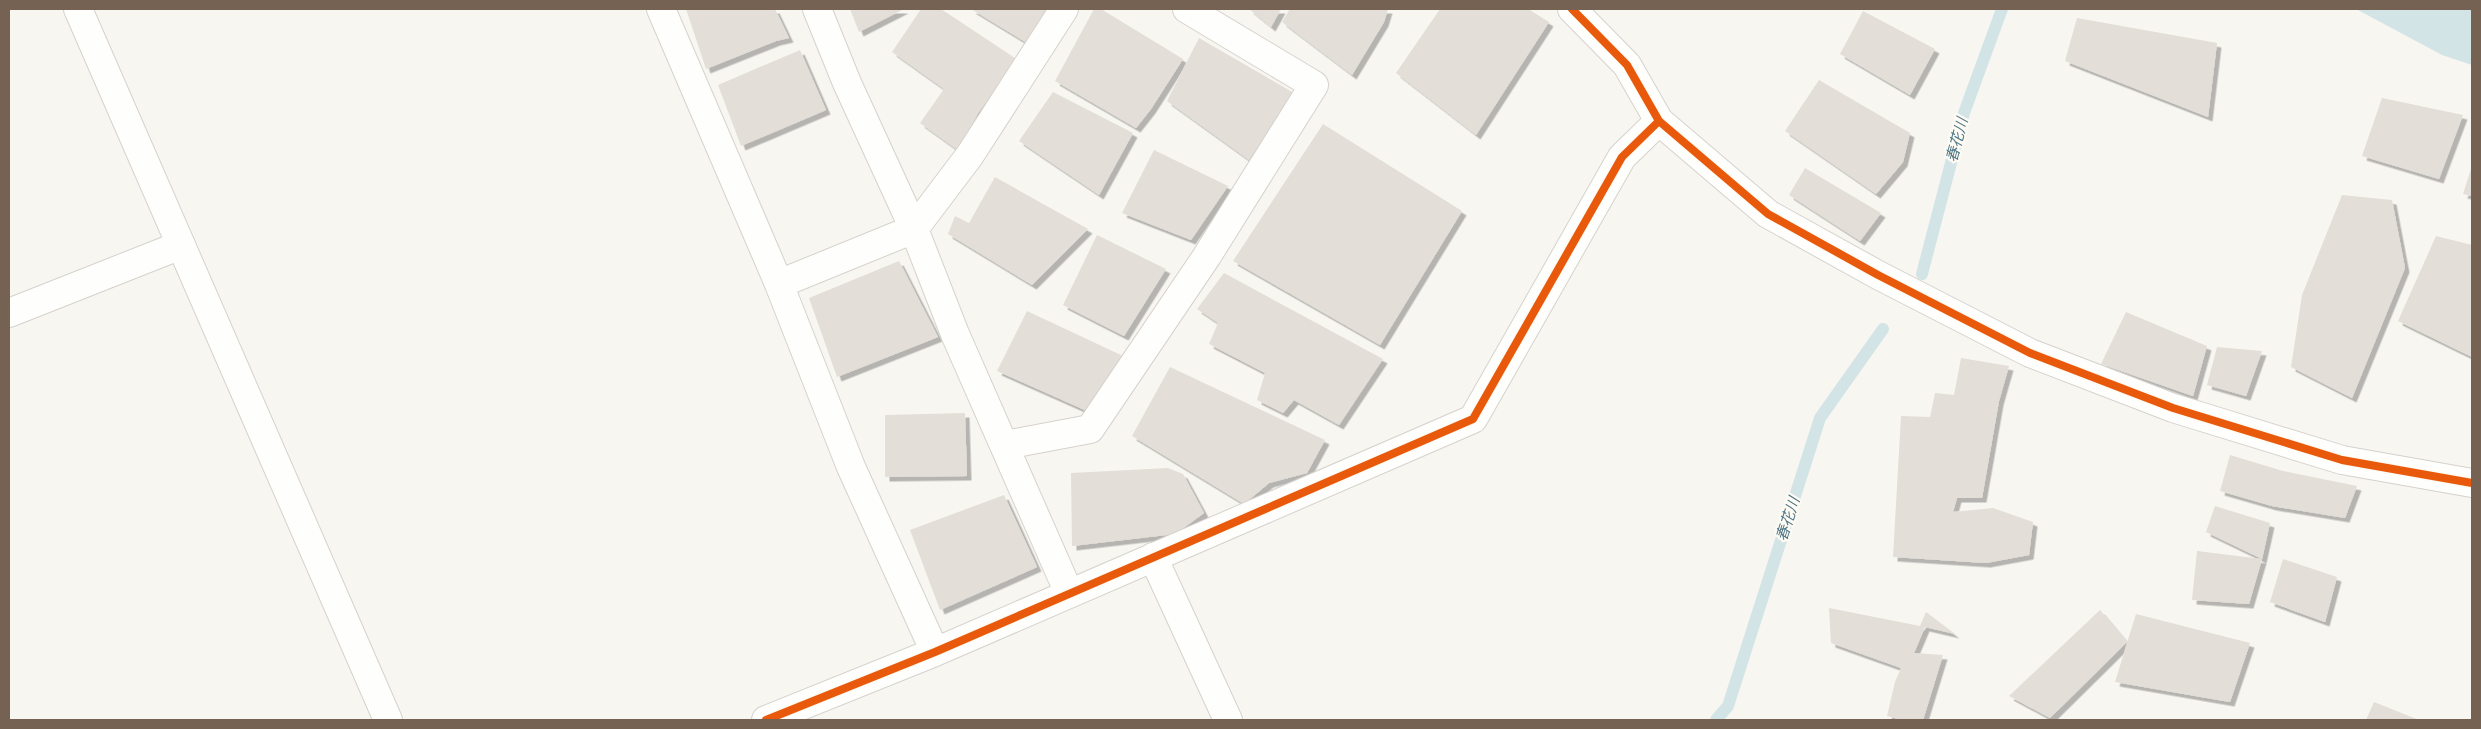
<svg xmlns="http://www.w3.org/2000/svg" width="2481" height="729" viewBox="0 0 2481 729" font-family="'Fira Sans','Noto Sans JP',sans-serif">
	<defs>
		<filter id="shadow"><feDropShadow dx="4.5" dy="4.5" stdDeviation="0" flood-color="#0004"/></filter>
	</defs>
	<rect width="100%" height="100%" fill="#f8f6f1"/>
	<path fill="#d3e4e7" d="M2356,9H2472V65L2442,55Z"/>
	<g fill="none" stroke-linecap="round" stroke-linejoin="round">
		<path stroke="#d3e4e7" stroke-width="12" d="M1922,274L1964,113L2002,9
			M1716,720L1728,706L1820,418L1883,329"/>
	</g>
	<path fill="#e3ded7" filter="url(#shadow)" d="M686,9H775L789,38L776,41L706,69Z
		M850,9H904L859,32Z
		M921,9H941L1018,60L978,113L959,151L920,123L944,89L892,52Z
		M971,9H1047L1027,43Z
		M1094,9H1101L1183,59L1151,109L1136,128L1055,81Z
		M1249,9H1281L1271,27Z
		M1290,9H1388L1384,22L1352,75L1282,22Z
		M1440,9H1528L1549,22L1476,135L1396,73Z
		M1863,11L1935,49L1910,95L1840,54Z
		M2077,18L2217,43L2208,117L2065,61Z
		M1199,38L1294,93L1249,160L1167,101Z
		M800,50L826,110L741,146L718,85Z
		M1819,80L1910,133L1903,162L1876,194L1785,131Z
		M1053,92L1133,133L1099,195L1019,141Z
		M2382,98L2463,115L2439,179L2362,156Z
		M1323,124L1462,211L1380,345L1233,261Z
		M1154,150L1228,186L1191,240L1122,213Z
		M2472,166V196L2463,194Z
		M1805,168L1881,213L1860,241L1789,195Z
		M995,177L1088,229L1032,285L948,234L955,216L969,223Z
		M2342,195L2392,200L2405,268L2352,398L2291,367L2302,295Z
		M1097,235L1166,269L1124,336L1063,305Z
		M2436,236L2472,245V357L2398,321Z
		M899,261L938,337L837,377L809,298Z
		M1224,273L1383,359L1339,425L1294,400L1283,413L1257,400L1265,373L1209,344L1218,323L1197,309Z
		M1027,311L1123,356L1087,411L997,371Z
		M2126,312L2207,346L2193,396L2101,364Z
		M2217,347L2262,351L2246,396L2207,385Z
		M1961,358L2009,366L1999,401L1982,498H1957L1953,512L1993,508L2033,522L2029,555L1986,563L1893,557L1901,416L1930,417L1935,393L1954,395Z
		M1170,367L1325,440L1307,473L1269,483L1244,504L1132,436Z
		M965,413L967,476L885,477V415Z
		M2230,455L2283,471L2357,486L2345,518L2272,506L2220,491Z
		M1168,468L1183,474L1204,513L1175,534L1072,546L1071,473Z
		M1004,495L1037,567L940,610L910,530Z
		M2215,506L2270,523L2262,559L2249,604L2192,600L2197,551L2262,559L2206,532Z
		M2283,559L2337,577L2325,622L2270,602Z
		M1829,608L1920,626L1926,612L1955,634L1925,627L1914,653L1943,655L1923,720H1902L1887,716L1895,682L1901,668L1831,643Z
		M2100,610L2127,642L2050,718L2009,696Z
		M2136,614L2250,643L2230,702L2115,682Z
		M2374,702L2419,720H2366Z"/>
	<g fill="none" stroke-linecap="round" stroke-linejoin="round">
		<g stroke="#d6d2cc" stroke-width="30">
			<path id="street" d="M661,9L779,284L851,467L935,652
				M817,9L847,83L914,229L955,334L1069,593
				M1572,9L1627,65L1659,121L1768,214L1878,275L2030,353L2173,408L2342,460L2472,483
				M779,284L914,229L970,155L1064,9
				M9,313L181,245
				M1005,445L1090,429L1207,256L1314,85L1187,9
				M1153,557L1228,720
				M766,720L935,652L1473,419L1622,157L1659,121"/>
		</g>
		<g stroke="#d6d2cb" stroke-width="30">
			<path id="secondary" d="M78,9L388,720"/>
		</g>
		<use href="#street" stroke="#fefefd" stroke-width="28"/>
		<use href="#secondary" stroke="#fefefd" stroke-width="28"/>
		<g stroke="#fefbf4" stroke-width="11">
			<path id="cycleway" d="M1572,9L1627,65L1659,121L1768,214L1878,275L2030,353L2173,408L2342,460L2472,483
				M766,720L935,652L1473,419L1622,157L1659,121"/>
		</g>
		<use href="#cycleway" stroke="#e8590c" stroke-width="8"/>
	</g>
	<g text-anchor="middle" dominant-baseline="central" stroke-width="4.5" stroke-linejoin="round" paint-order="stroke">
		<g font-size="15" font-style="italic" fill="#4d7685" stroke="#fefbf4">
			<text transform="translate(1957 140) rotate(-75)">春花川</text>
			<text transform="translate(1788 519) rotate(-72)">春花川</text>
		</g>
	</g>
	<rect width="2481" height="729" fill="none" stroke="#756252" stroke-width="20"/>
</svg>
